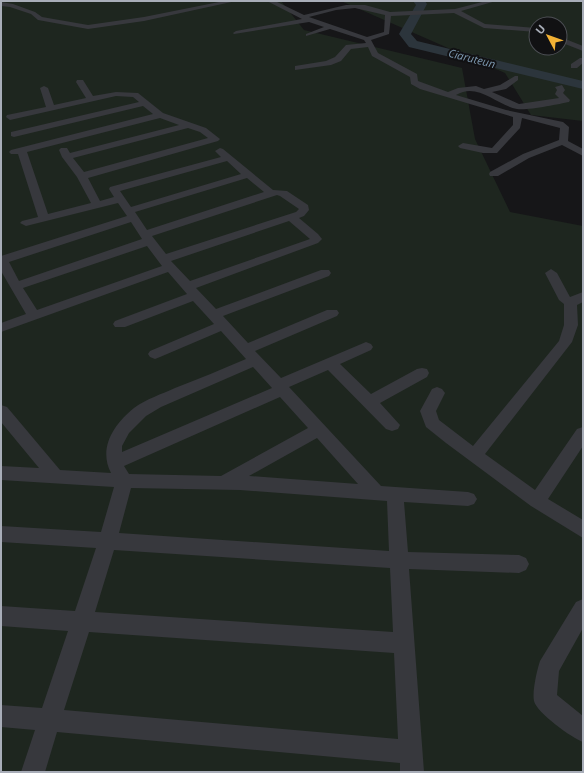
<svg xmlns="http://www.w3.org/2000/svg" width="584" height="773" viewBox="0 0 584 773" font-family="'Open Sans',sans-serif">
	<rect width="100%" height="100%" fill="#161618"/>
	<path fill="#1e261f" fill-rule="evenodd" d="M1,1H281L304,30L462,68L475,139L510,212L583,226V772H1Z
		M341,1H583V121L531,115L505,73ZM536,24H560V48H536Z"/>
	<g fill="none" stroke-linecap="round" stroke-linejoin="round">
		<path fill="#2c353c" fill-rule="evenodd" d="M413,1H425L427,4L411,34L417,41L583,81V89L409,47L399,34L416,5Z"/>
		<path fill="#37383d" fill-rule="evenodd" d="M224,1H236L144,21L88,29L38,20L31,14L10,7L1,6V2L13,4L35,12L42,17L88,25L144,17Z
			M267,1H275L304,15L346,5H365L390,12L455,9L486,1H496L461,11L485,24L536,28V32L484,28L454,13L391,16L389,34L371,40L378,53L417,74L418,81L448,92L458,88L476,86L484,89L500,85L515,76H518V80L506,89L492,92L519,104L559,98L555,94L557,90L555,87L562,85L565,90L563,93L570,100L569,102C559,104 526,111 517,109C496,105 478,82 456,95L506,110L563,122L569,127L568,141L583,149V156L562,145L529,158L498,176H490L489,174L490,172L523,154L559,140L560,128L522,118L520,128L497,153H483L460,148L458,146L463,143L492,148L513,125V117L420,89L411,84L410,77L372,56L368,47L351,49L341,61L331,65L295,70V66L326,61L335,57L346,45L366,43L364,40L330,29L306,36V34L324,27L309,22L234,34L233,33L236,31L302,19ZM355,8L385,15L384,32L367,37L309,17L336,10Z
			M560,37L583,46V51L560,42Z
			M580,58H583V63L577,68H571V64Z
			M77,80H83L93,96L116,92L138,93L163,113L206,128L220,139L218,141L88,178L100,201L114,197L109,189L110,187L221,157L215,151L220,148L223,149L273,190L287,191L308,205L309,210L304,216L299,218L318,234L322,239L318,243L196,288L216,309L321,270H329L331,273L329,276L223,316L248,343L327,310H337L339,313L337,316L255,351L281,378L366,342L371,344L373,347L371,350L340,364L371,394L417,369L422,368L427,369L429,373L427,377L380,403L400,425L398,429L392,431L386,429L328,370L289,387L381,486L468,492L474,494L477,499L474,504L468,506L404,502L408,552L519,555L526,558L529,564L526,570L519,573L409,569L424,772H400V763L57,732L45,772H21L35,730L1,727V705L42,708L68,631L1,626V606L75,611L96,548L1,542V526L101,532L114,487L1,480V466L39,468L1,422V405L7,407L60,470L111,473C98,448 114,424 134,408C146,399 162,394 175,388C199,379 222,369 246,359L221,331L160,357L155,359L150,357L148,354L150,351L214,324L193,301L125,327H115L113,324L115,321L187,294L168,272L1,332V323L26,314L1,271V256L127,216L118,203L26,226L20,223L22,221L38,217L18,154H11L9,152L11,150L153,114L143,106L14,137L11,136V132L139,102L133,97L116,96L10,120L6,117L7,115L46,107L40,88L44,86L48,88L54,105L86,98L76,82ZM160,118L179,125L70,153L67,148H61L59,150L62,157L77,177L91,203L48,214L27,152ZM188,128L200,132L208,138L84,172L73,158ZM227,161L241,174L131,207L120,191ZM247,178L264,192L147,230L135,212ZM277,195L280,196L299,209L296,212L166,254L152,236ZM289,221L310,239L190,281L171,261ZM131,222L142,239L19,281L9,262ZM147,246L162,266L37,310L23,288ZM253,367L272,388L122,452V446L129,433L146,416L161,407ZM280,397L308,428L221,476L129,474L124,466ZM317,438L358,484L249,476ZM131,488L240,490L387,501L389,551L119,533ZM114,550L390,568L393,632L95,612ZM89,632L394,653L398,739L64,710Z
			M551,269L557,273L570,297L583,292V302L577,305L578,325L572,342L485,454L535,490L577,429L583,427V446L548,499L583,520V538L531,506L446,443L426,427L420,411L432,389L437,387L442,389L445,393L436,411L439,420L473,446L559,341L564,325V304L559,300L545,273Z
			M583,599V628L559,671L557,695L583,716V742C572,738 537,713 534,701C532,692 537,670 540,661L576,602Z"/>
	</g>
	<g text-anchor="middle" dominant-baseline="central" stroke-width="4" stroke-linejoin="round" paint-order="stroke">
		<g font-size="11" font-style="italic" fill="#7f9bb3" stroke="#111113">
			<text transform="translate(472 58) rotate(14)">Ciaruteun</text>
		</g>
	</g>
	<rect width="584" height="773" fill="none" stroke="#a8adb8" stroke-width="4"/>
	<g transform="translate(548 36) rotate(311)"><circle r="19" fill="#111113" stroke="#4d4f55"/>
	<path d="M0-3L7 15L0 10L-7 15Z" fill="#f2b134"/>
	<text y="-6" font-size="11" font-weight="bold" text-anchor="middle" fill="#a8adb8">U</text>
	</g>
</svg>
